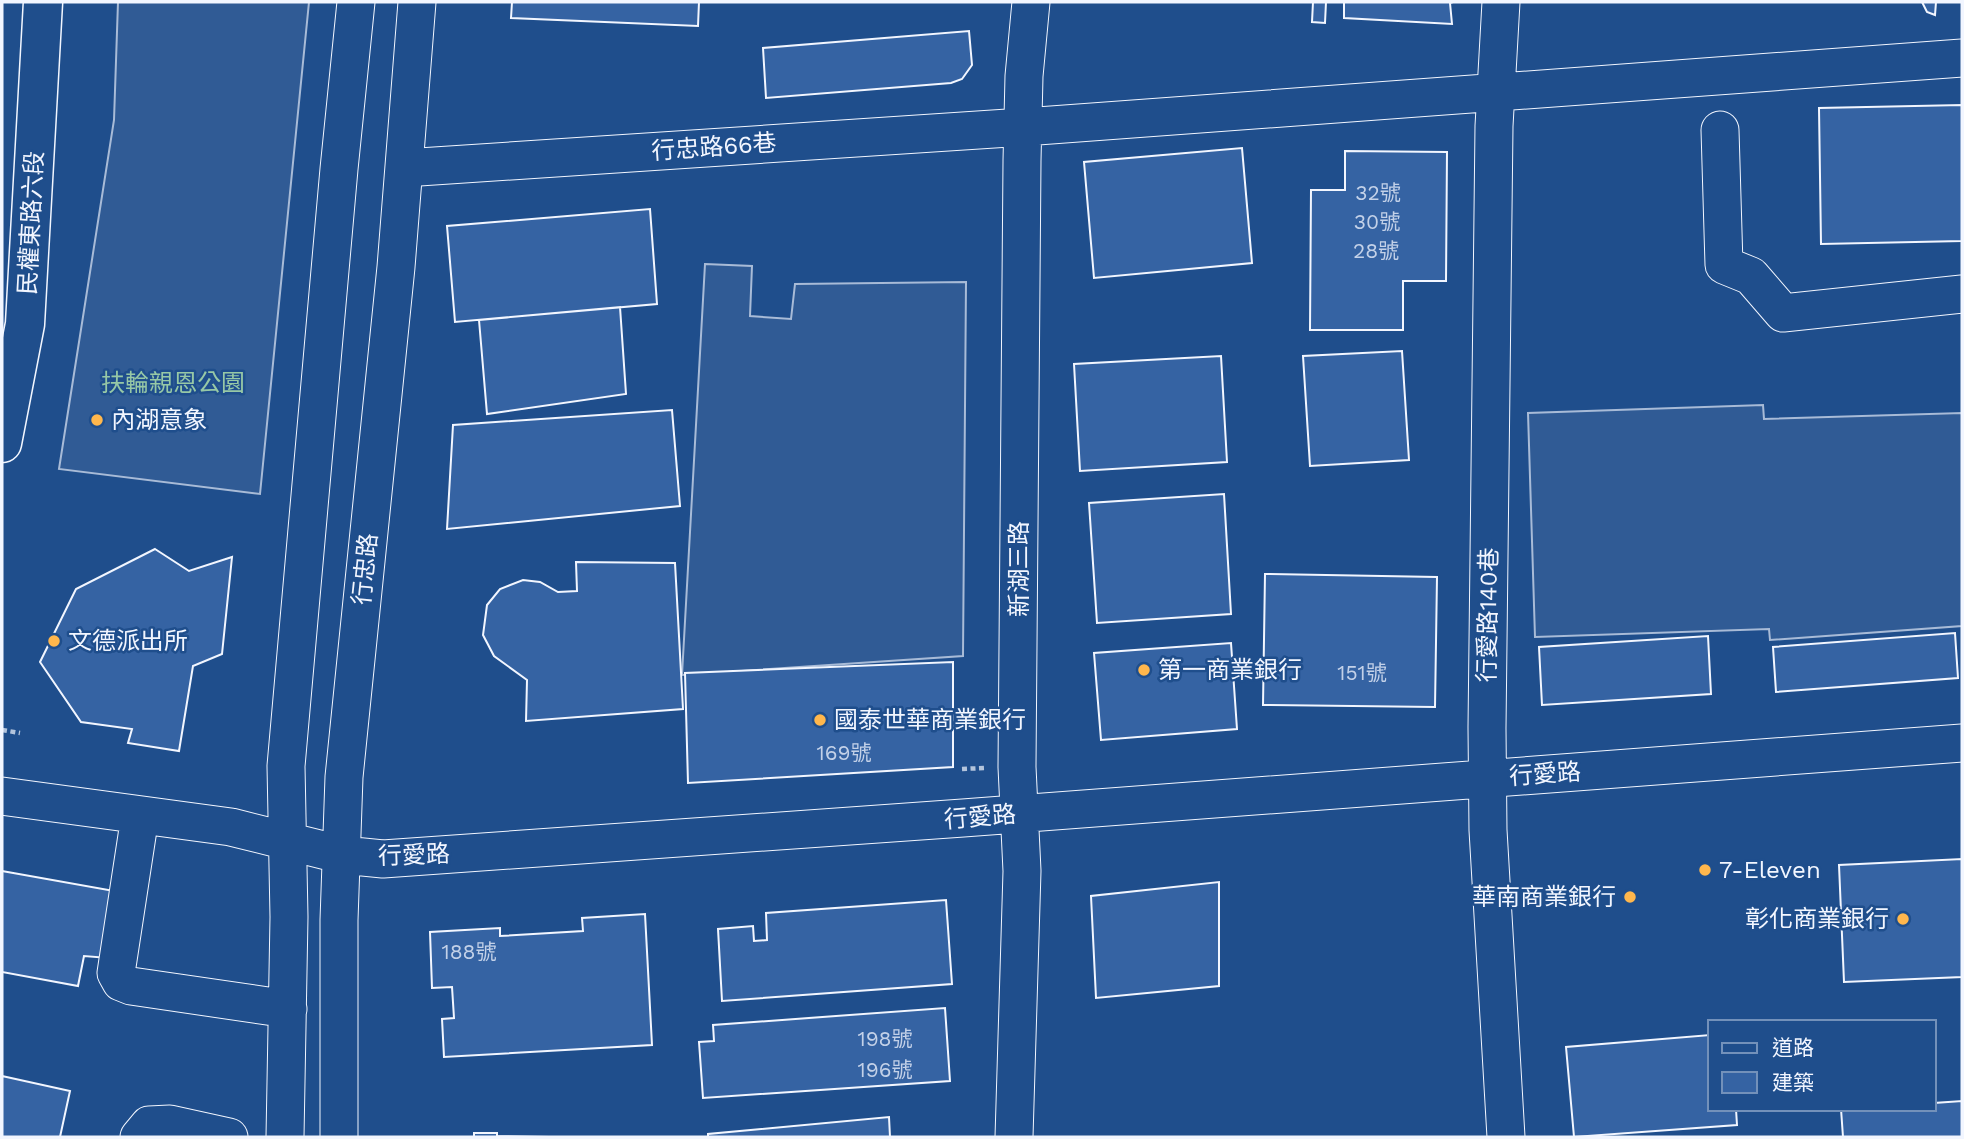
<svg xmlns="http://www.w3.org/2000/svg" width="1964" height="1139" viewBox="0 0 1964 1139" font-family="'Work Sans','Noto Sans TC',sans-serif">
	<rect width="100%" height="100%" fill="#1f4e8c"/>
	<path fill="#305b95" stroke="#a8bbd7" stroke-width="2" d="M118,2H309L260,494L59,469L114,120Z
		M705,264L752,266L750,316L791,319L795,284L966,282L963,656L682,675Z
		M1763,405L1764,419L1962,413V626L1770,640L1769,629L1535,637L1528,413Z"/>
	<path fill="#3563a3" stroke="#f2f6ff" stroke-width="2" d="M512,2H699L698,26L511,18Z
		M1313,2H1326L1325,23L1312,22Z
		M1344,2H1453L1450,3L1452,24L1344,18Z
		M1922,2H1936L1935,15L1927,12Z
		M969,31L972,65L962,79L951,83L766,98L763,48Z
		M1962,105V241L1821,244L1819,108Z
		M1242,148L1252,263L1094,278L1084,162Z
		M1345,151L1447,152L1446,281H1403V330H1310L1311,190H1345Z
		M650,209L657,304L455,322L447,226Z
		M620,307L626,394L487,414L479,320Z
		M1402,351L1409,460L1310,466L1303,356Z
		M1221,356L1227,462L1080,471L1074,364Z
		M672,410L680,506L447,529L453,425Z
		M1224,494L1231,614L1097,623L1089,503Z
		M155,549L189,571L232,557L222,654L193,666L179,751L128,743L132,729L81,722L40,662L76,589Z
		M576,562L675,563L683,709L526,721L527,680L494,656L483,635L487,605L500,589L523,580L540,582L558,592L577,591Z
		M1265,574L1437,577L1435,707L1263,705Z
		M1955,633L1958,678L1776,692L1773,647Z
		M1708,636L1711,694L1542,705L1539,647Z
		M1231,643L1237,729L1101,740L1094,653Z
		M953,662V767L688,783L685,673Z
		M1962,859V977L1844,982L1839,865Z
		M2,871L131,894L121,959L84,956L78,986L2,972Z
		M1219,882V986L1096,998L1091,896Z
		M946,900L952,984L722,1001L718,929L753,926L754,941L767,940L766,913Z
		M645,914L652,1045L444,1057L442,1019L454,1018L452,987L432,988L430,932L500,928V936L583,931L582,918Z
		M945,1008L950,1081L703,1098L699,1042L714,1041L713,1025Z
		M1710,1035V1109H1736L1737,1125L1574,1137L1566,1047Z
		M2,1076L70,1091L60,1137H2Z
		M1962,1101V1137H1843L1841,1109H1934V1103Z
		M889,1117L890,1137H708V1134Z
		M474,1133H497V1136L549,1137H474Z"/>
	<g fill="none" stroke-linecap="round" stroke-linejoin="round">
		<g stroke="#f2f6ff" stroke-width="39">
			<path id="minor" d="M1501,2L1494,126L1487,728L1488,830L1506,1137
				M1720,130L1724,265L1751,276L1783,313L1962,294
				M404,168L1024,127L1962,58
				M2,796L231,827L343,855L383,859L963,818L1962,743
				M140,816L116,973L121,982L131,986L288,1009
				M139,1137L149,1125L170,1124L229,1137
				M285,1137L289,917L286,766L339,169L356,2
				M339,1137V920L344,777L396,267L417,2
				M1014,1137L1022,871L1017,767L1022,161L1024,76L1031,2"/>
		</g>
		<g stroke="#f2f6ff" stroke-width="41">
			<path id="major" d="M2,443L25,324L43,2"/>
		</g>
		<path stroke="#b3c4dc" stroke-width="4.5" stroke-dasharray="5 3.5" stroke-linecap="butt" d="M2,730L20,733
			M962,769L984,768"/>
		<use href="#minor" stroke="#1f4e8c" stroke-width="37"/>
		<use href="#major" stroke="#1f4e8c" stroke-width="38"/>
	</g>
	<g fill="#ffb74d" stroke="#1f4e8c" stroke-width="2.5">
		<circle cx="97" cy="420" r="7"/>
		<circle cx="54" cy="641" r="7"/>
		<circle cx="1144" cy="670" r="7"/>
		<circle cx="820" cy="720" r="7"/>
		<circle cx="1705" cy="870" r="7"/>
		<circle cx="1630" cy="897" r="7"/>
		<circle cx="1903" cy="919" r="7"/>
	</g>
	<g text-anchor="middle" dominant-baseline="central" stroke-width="5" stroke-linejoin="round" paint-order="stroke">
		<g font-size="21" fill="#c3d1e8">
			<text x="1378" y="192">32號</text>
			<text x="1377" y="221">30號</text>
			<text x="1376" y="250">28號</text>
			<text x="1362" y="672">151號</text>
			<text x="844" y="752">169號</text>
			<text x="469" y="951">188號</text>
			<text x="885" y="1038">198號</text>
			<text x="885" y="1069">196號</text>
		</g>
		<g font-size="24" fill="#f2f6ff" stroke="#1f4e8c">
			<text transform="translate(714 147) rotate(-4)">行忠路66巷</text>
			<text transform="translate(31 223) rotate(-87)">民權東路六段</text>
			<text transform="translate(365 569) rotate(-84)">行忠路</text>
			<text transform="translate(1019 569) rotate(-90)">新湖三路</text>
			<text transform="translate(1488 615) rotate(-89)">行愛路140巷</text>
			<text transform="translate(1545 774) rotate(-4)">行愛路</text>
			<text transform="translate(980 817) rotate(-5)">行愛路</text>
			<text transform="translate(414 855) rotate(-2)">行愛路</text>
		</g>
		<g font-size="24" fill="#97c8a6" stroke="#1f4e8c">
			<text x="173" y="383">扶輪親恩公園</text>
		</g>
		<g font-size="24" fill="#f2f6ff" stroke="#1f4e8c" text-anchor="start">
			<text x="111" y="420">內湖意象</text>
			<text x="68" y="641">文德派出所</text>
			<text x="1158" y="670">第一商業銀行</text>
			<text x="834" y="720">國泰世華商業銀行</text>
			<text x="1719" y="870">7-Eleven</text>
			<text x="1616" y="897" text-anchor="end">華南商業銀行</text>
			<text x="1889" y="919" text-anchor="end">彰化商業銀行</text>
		</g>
	</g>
	<rect width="1964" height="1139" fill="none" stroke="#f2f6ff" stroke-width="7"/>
	<rect x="1708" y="1020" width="228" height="91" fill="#1f4e8c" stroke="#7391ba" stroke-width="2"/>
	<rect x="1722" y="1043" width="35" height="10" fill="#1f4e8c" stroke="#7391ba" stroke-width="2"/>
	<text x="1772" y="1055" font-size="21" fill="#f2f6ff">道路</text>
	<rect x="1722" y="1072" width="35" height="21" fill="#3563a3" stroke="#7391ba" stroke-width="2"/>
	<text x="1772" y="1090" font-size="21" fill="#f2f6ff">建築</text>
</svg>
